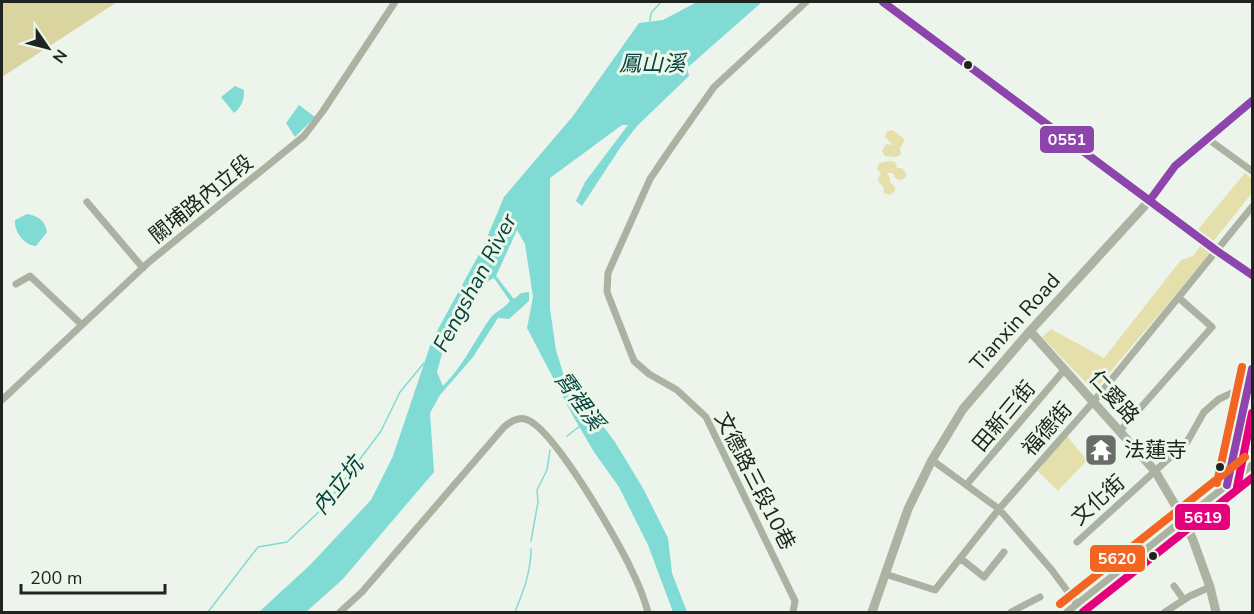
<svg xmlns="http://www.w3.org/2000/svg" width="1254" height="614" viewBox="0 0 1254 614" font-family="'Nunito Sans','Noto Sans TC',sans-serif">
	<rect width="100%" height="100%" fill="#edf4ec"/>
	<path fill="#e5dfab" d="M893,130L905,140L900,148L901,154L896,157L885,156L882,151L886,144L893,145L885,137L887,131Z
		M889,161L895,162L897,168H902L906,173V177L901,180L896,179L893,173H887L890,178V182L895,187V191L890,195L884,193L883,186L879,183L878,178L881,174L877,169L879,163Z
		M1245,173L1252,179V193L1212,243L1196,232Z
		M1201,245L1210,254L1094,391L1042,337L1051,329L1104,358L1181,260L1193,256Z
		M1066,435L1087,460L1058,491L1038,471Z"/>
	<path fill="#dad4a0" d="M2,2H117L2,77Z"/>
	<path fill="#80dbd4" fill-rule="evenodd" d="M697,2H762L687,68L689,76L637,126L620,148L582,206L576,201L585,182L628,125H622L550,178V309L556,350L563,373L615,442L644,490L668,538L672,573L687,612H673L648,545L619,487L594,452L573,416L527,328L533,297L525,244L517,230L496,276L514,299L521,293L529,292V301L509,319L498,318L473,357L440,395L430,413L434,472L342,580L306,612H259L310,565L371,500L393,456L432,340L483,247L504,197L573,116L639,23L663,20ZM494,278L510,301C504,309 494,312 489,320C473,343 463,366 443,386L437,372L445,343L484,283Z
		M235,86L244,90C244,101 242,106 234,113L221,97Z
		M299,105L315,117L295,137L286,123Z
		M27,214C38,216 45,220 47,232L36,246C24,245 14,232 15,220Z"/>
	<g fill="none" stroke-linecap="round" stroke-linejoin="round">
		<path stroke="#80dbd4" stroke-width="1.5" d="M650,21L651,13L661,2
			M567,436L580,426
			M531,541L538,502L537,490L547,470L550,450
			M208,612L258,547L287,542L324,507L381,431L400,392L424,363
			M515,612C523,592 531,572 531,549"/>
		<path stroke="#acb2a2" stroke-width="7" d="M1208,139L1252,171
			M1150,200L1220,253L1252,275
			M87,202L143,268
			M16,284L30,276L81,324
			M2,400L149,262L304,136L323,111L395,2
			M1120,431L1212,327L1179,298
			M932,460L999,509L1051,569L1077,604
			M967,484L1065,369
			M1227,485L1234,446L1252,369
			M1077,542L1187,442L1204,412L1219,399L1232,393L1246,395
			M960,558L984,577L1004,552
			M885,574L935,590L999,509L1094,401L1252,207
			M1174,586L1184,600
			M340,612L362,592L504,427C510,422 517,417 525,419C552,425 618,541 631,569C638,583 644,598 648,612
			M793,612L795,601L706,417L677,390L649,374L634,361L607,292L608,273L650,179L671,148L714,87L806,2
			M1011,612L1040,597
			M1067,612L1252,465
			M1165,612L1190,596L1210,587"/>
		<path stroke="#adb3a2" stroke-width="9" d="M883,2L1150,200
			M1030,331L1155,471L1184,520L1193,540L1210,587L1216,612
			M872,612L908,509L932,460L963,409L1030,331L1150,200L1175,166L1252,101"/>
		<g stroke="#eaf7e9" stroke-width="12">
			<path id="bus-1" d="M883,2L1217,251L1252,275
				M1150,200L1175,166L1252,101
				M1227,485L1252,369"/>
		</g>
		<g stroke="#eaf7e9" stroke-width="12">
			<path id="bus-2" d="M1237,487L1252,413
				M1083,612L1252,478"/>
		</g>
		<g stroke="#eaf7e9" stroke-width="12">
			<path id="bus-3" d="M1217,483L1242,367
				M1060,604L1245,457"/>
		</g>
		<use href="#bus-1" stroke="#8e44ad" stroke-width="8"/>
		<use href="#bus-2" stroke="#e5007d" stroke-width="8"/>
		<use href="#bus-3" stroke="#f26522" stroke-width="8"/>
	</g>
	<defs>
		<g id="temple-square" transform="scale(1.725)"><rect x="-9" y="-9" width="18" height="18" rx="4" fill="#686d67" stroke="#eaf7e9"/><path d="M0-6L5-2H3V0L6.5 2.5H4V6H1.5V3h-3V6H-4V2.5H-6.5L-3 0V-2H-5Z" fill="#fff"/></g>
	</defs>
	<g fill-rule="evenodd">
		<use href="#temple-square" x="1101" y="450"/>
	</g>
	<g fill="#202420" stroke="#eaf7e9" stroke-width="2">
		<circle cx="968" cy="65" r="5"/>
		<circle cx="1220" cy="467" r="5"/>
		<circle cx="1153" cy="556" r="5"/>
	</g>
	<g text-anchor="middle" dominant-baseline="central" stroke-width="6" stroke-linejoin="round" paint-order="stroke">
		<g font-size="21" fill="#202420" stroke="#eaf7e9">
			<text transform="translate(201 199) rotate(-39)">關埔路內立段</text>
			<text transform="translate(1015 322) rotate(-48)">Tianxin Road</text>
			<text transform="translate(1114 397) rotate(48)">仁愛路</text>
			<text transform="translate(1004 416) rotate(-50)">田新三街</text>
			<text transform="translate(1047 429) rotate(-49)">福德街</text>
			<text transform="translate(755 481) rotate(63)">文德路三段10巷</text>
			<text transform="translate(1098 500) rotate(-42)">文化街</text>
		</g>
		<g font-size="21" fill="#202420" stroke="#eaf7e9" text-anchor="start">
			<text x="1124" y="450">法蓮寺</text>
		</g>
		<g font-size="22" font-style="italic" fill="#06423f" stroke="#eaf7e9">
			<text x="652" y="64">鳳山溪</text>
			<text transform="translate(475 283) rotate(-62)">Fengshan River</text>
			<text transform="translate(579 401) rotate(54)">霄裡溪</text>
			<text transform="translate(338 486) rotate(-51)">內立坑</text>
		</g>
	</g>
	<g stroke="#eaf7e9" stroke-width="2">
		<rect x="1039" y="125" width="56" height="29" rx="6" fill="#8e44ad"/>
		<rect x="1174" y="503" width="57" height="28" rx="6" fill="#e5007d"/>
		<rect x="1089" y="544" width="57" height="29" rx="6" fill="#f26522"/>
	</g>
	<g font-size="16" text-anchor="middle" font-weight="bold" fill="#fff">
		<text x="1067" y="145">0551</text>
		<text x="1203" y="523">5619</text>
		<text x="1117" y="564">5620</text>
	</g>
	<rect width="1254" height="614" fill="none" stroke="#202420" stroke-width="6"/>
	<g transform="translate(48 48) rotate(125)" stroke="#eaf7e9" stroke-width="4.5" paint-order="stroke">
	<path d="M0-4.5L10 22L0 15L-10 22Z" fill="#202420"/>
	<text y="-9" font-size="16" font-weight="bold" text-anchor="middle" fill="#202420">N</text>
	</g>
	<path d="M21 584v9h144v-9" fill="none" stroke="#202420" stroke-width="3"/>
	<text x="30" y="584" font-size="18" fill="#202420" stroke="#eaf7e9" stroke-width="4.5" paint-order="stroke">200 m</text>
</svg>
